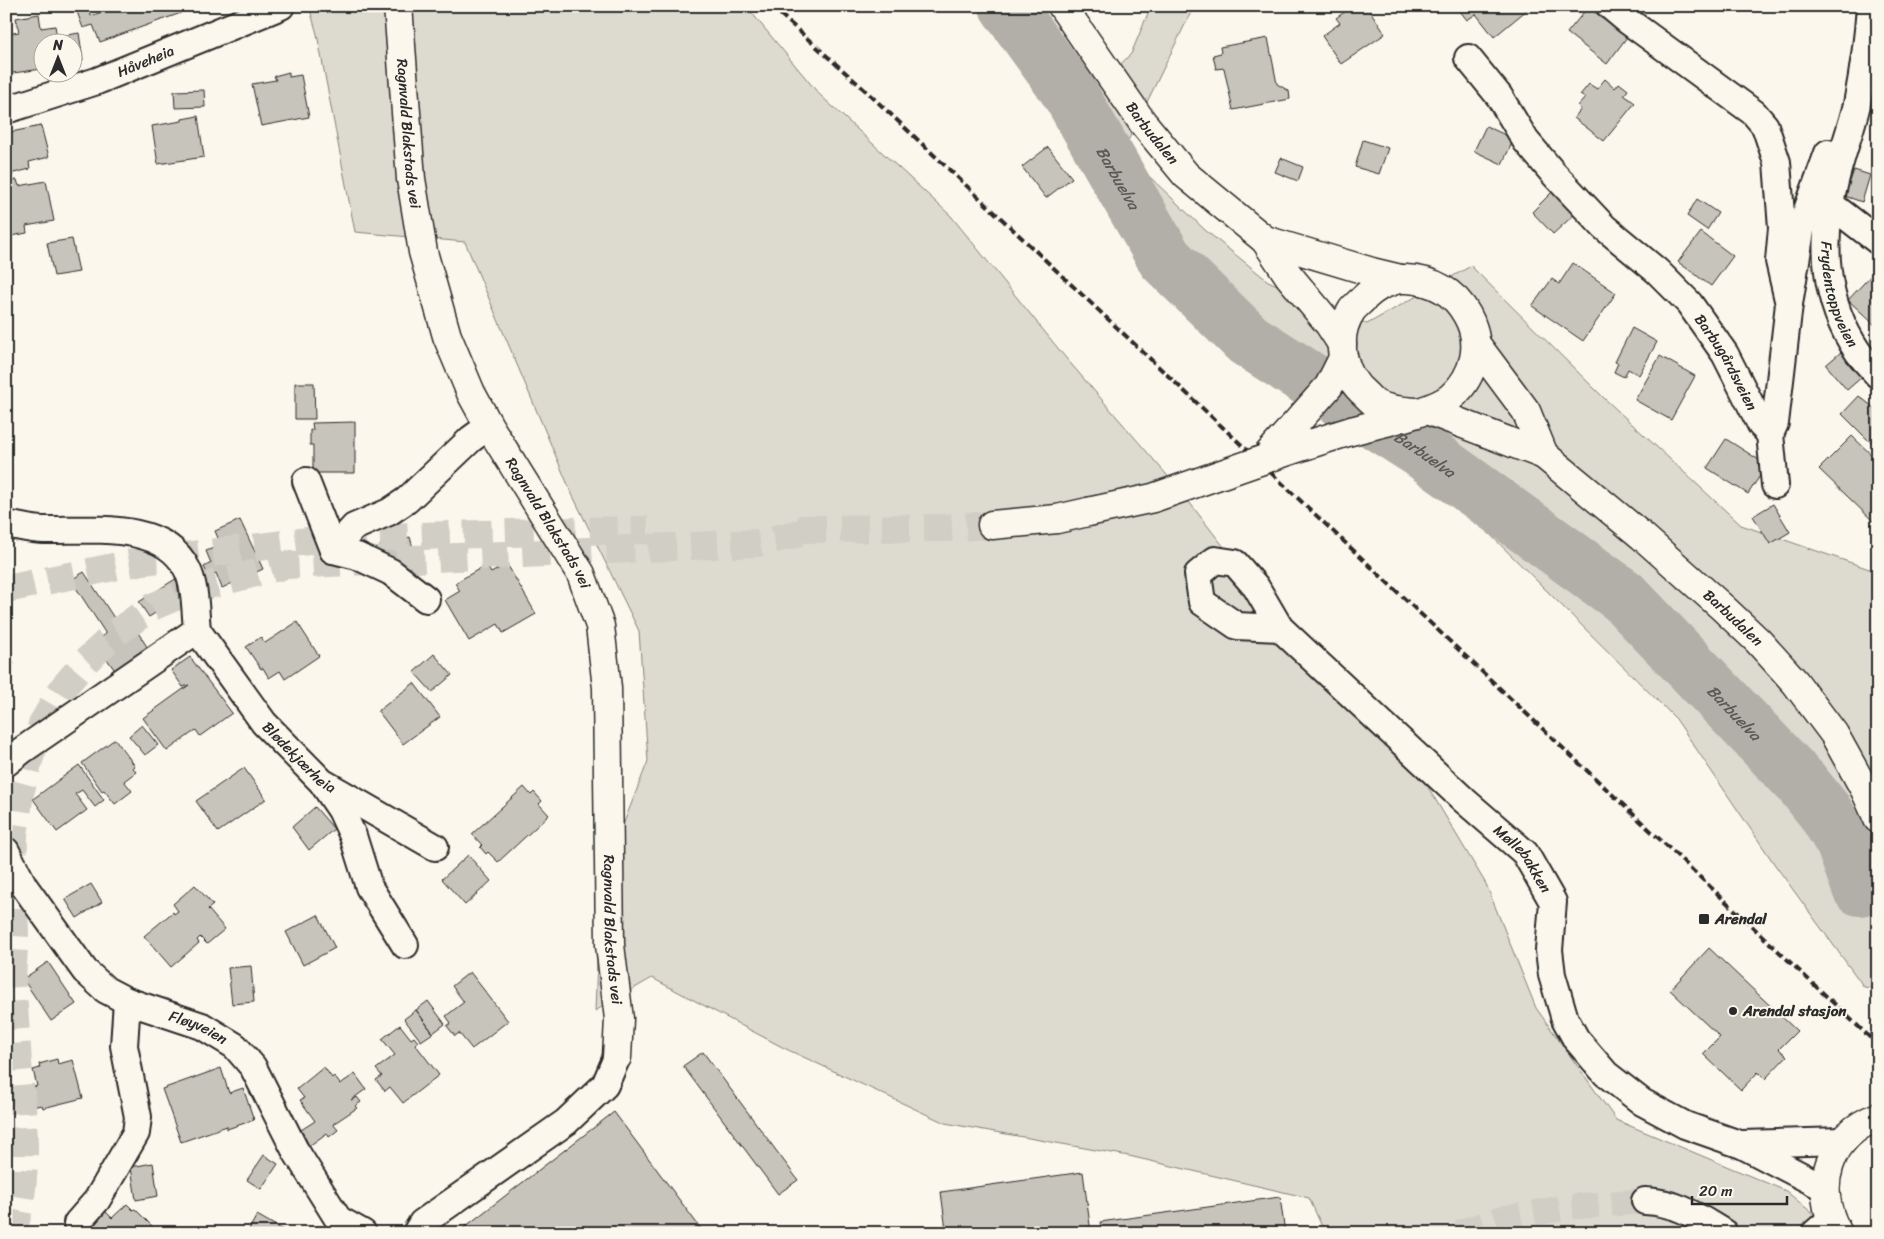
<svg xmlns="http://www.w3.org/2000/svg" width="1884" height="1239" viewBox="0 0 1884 1239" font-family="Sriracha,sans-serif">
	<rect width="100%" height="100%" fill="#fbf7ec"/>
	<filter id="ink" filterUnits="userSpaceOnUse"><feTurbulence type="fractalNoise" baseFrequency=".02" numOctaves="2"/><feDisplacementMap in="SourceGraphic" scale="10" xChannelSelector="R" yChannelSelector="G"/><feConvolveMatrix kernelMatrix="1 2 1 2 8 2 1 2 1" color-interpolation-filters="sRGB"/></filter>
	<g filter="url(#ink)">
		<path fill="#dddad0" stroke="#84827e" d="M309,6H746L819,94L951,216L1065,357L1179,489L1293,636L1416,767L1486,884L1536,1008L1616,1120L1786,1191L1836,1233H1325L1309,1198L1129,1156L945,1123L784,1048L652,978L595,1011L600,884L648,761L639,631L571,492L465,242L355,232L317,34Z
			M1151,6H1194L1123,151L1205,230L1268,281L1367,324L1471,266L1604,398L1741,525L1878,572V989L1864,987L1775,865L1676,719L1415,460L1254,362L1131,230L1066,117L1131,54Z"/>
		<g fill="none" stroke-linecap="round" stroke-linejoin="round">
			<path stroke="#b1afa7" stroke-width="56" id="s1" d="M1007,6L1069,92L1165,259L1248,340L1422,451L1623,596L1801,782L1825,812L1843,842L1860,888"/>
		</g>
		<path fill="#c7c4bc" stroke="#2b2b2b" d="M83,6H88L91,16L117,6H178L181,13L100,42L93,25L83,28L76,9Z
			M1353,6H1367L1385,34L1341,64L1322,36L1340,23L1336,18Z
			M1456,6H1526L1528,9L1494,37L1476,14L1467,20Z
			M1588,7L1627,37L1607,64L1567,33Z
			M39,14L41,28L55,26L57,37L79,33L83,60L72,62V42H42V69L6,74V34L19,32L16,18Z
			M1268,38L1277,84L1289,91L1290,99L1233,110L1224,68L1216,69L1213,55L1221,53L1220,47Z
			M289,72V77L301,75L309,117L261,126L252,84L276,80L274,76Z
			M1605,79L1615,88L1619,83L1628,90L1624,95L1635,103L1604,141L1574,118L1581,109L1578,106L1585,98L1580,95L1589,84L1597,89Z
			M204,90L205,107L175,108L174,91Z
			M198,116L204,157L158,164L152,126L182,121V119Z
			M41,126L49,157L29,162L30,169L6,175V133Z
			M1486,126L1514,139L1502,164L1474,151Z
			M1363,140L1388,148L1379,174L1355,167Z
			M1048,147L1072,178L1046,198L1022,167Z
			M1281,158L1303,167L1298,181L1275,172Z
			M1854,170L1870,175L1862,202L1845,196Z
			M17,180L19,186L46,181L54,221L26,226L27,233L6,237V182Z
			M1554,190L1577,212L1553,234L1532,212Z
			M1697,199L1718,213L1707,230L1687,216Z
			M1701,232L1733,256L1711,286L1678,262Z
			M72,239L79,272L54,276L47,243Z
			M1573,263L1616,293L1583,341L1532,306L1552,279L1559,284Z
			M1878,268V328L1848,300Z
			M1632,328L1657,342L1639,375L1628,369L1624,377L1614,372L1618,363L1615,362Z
			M1841,352L1863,376L1847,390L1826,365Z
			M1660,356L1695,376L1671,420L1635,400Z
			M295,383H314L315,419H295Z
			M1859,396L1878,411L1877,440L1870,442L1842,414Z
			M355,422V473H313V445H310V430H313L312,423Z
			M1852,436L1878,461V519L1876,518L1873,521L1819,469Z
			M1726,439L1767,465L1748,494L1707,468Z
			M1773,504L1790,532L1770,544L1753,516Z
			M240,520L263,569L222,588L216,573L209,577L204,567L211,563L206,551L221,545L215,531Z
			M410,537L415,555L384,562L380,545Z
			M507,564L536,614L503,633L498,624L469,641L445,600L460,591L455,583L486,565L491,573Z
			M84,572L114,618L120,614L128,627L132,623L149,650L116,672L98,646L101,644L98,639L106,634L71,580Z
			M177,578L179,598L149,617L139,602Z
			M10,585L16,594L6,601V587Z
			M297,622L319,656L285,679L280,671L269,678L263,668L261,669L246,647L261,637L265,643Z
			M6,647L14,664L6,669Z
			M434,654L452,675L432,692L414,672Z
			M190,657L232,713L200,736L196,730L167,751L143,718L189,685L183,687L171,670Z
			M414,683L440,717L403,744L378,711Z
			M142,725L158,745L145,755L129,736Z
			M115,739L135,766L133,768L136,772L124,781L132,791L115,804L104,790L102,791L82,763Z
			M79,765L104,800L95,807L82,790L75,794L87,810L57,832L33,799Z
			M244,768L266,799L218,832L196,801Z
			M524,787L531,795L534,792L542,801L539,804L549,815L498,862L488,852L486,854L480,847L482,845L472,834Z
			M315,807L334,829L309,850L292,827Z
			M468,855L491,881L465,905L442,879Z
			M91,884L102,902L77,918L65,899Z
			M195,885L213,905L208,909L225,929L207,944L200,937L197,940L199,943L171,967L144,936L173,912L174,914L178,911L173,904Z
			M318,915L335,948L303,965L286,932Z
			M1709,948L1797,1031L1779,1049L1787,1056L1765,1079L1758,1072L1741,1090L1703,1054L1720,1037L1670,990Z
			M48,962L76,1004L51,1021L23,979Z
			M251,966L254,1002L232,1004L228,968Z
			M470,972L508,1021L472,1049L459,1033L455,1036L447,1026L451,1023L446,1016L464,1002L452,986Z
			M428,1001L445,1024L433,1033L416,1010Z
			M416,1010L433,1033L421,1041L404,1019Z
			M400,1025L411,1039L414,1037L418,1042L415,1044L439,1075L403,1103L390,1087L385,1091L376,1080L382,1076L376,1069L395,1055L382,1039Z
			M703,1052L798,1180L778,1194L683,1066Z
			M57,1059L58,1064L73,1060L83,1098L43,1108L42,1105L31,1107L27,1089L37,1086L33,1070L40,1068L39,1064Z
			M324,1067L332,1078L334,1076L340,1084L355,1074L366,1089L351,1100L357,1097L361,1102L355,1106L357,1108L333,1124L338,1130L329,1137L327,1133L309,1146L301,1130L315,1121L300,1100L304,1098L297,1089Z
			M221,1068L229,1093L243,1088L254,1120L227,1129V1126L181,1142L162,1089Z
			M614,1112L704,1233H457Z
			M264,1155L278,1164L261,1189L247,1180Z
			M153,1163L158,1196L136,1200L131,1167Z
			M1083,1172L1091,1233H924L946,1230L941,1192Z
			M1280,1197L1285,1233H1102L1100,1222Z
			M127,1204L133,1210L135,1209L159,1233H100L92,1225L105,1211L112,1218Z
			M257,1215L285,1231L284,1233H247Z"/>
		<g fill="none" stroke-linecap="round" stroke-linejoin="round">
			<path stroke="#d1cec5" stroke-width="26" stroke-dasharray="26 13" stroke-linecap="butt" d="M1459,1233L1500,1219L1568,1207L1645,1201"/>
			<path stroke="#d1cec5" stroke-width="28" stroke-dasharray="28 14" stroke-linecap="butt" d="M798,529L942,528L992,525
				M6,589L143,561L325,539L574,531L648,530
				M8,960L12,978C14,1006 16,1034 18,1062C23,1117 31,1180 12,1233
				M12,978L15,933L13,875L14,835L20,793L30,757L43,722L63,688L84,663L117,632L152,607L194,589L286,565L757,543L817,529"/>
			<g stroke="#2b2b2b" stroke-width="30">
				<g id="minor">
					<path d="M1610,6L1628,21L1754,113L1765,126L1777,162L1782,228L1779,261L1789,304"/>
					<path id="s2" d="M1870,6C1868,38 1863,73 1857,104C1851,130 1841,155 1835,181C1820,240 1823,301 1858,352C1864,360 1871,367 1878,375"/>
					<path id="s3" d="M1468,58L1499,96L1526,141L1554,174L1604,227L1657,271L1689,303L1725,354L1761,425L1770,434"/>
					<path id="s4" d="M6,110L97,81L281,6"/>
					<path d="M1830,204L1878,241"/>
					<path d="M1770,434L1775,423L1789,304L1802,224L1828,153"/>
					<path d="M1770,434L1775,485"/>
					<path d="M306,481L333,550L357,556L391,572L426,599"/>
					<path d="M6,524C18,526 32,530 44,530C88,531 163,520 187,569C196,587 195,611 197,630L21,751L6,763"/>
					<path d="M333,550L354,527L389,512L407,500L471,439L489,426"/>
					<path id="s5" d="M1280,628L1256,587L1235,563L1215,560L1198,574L1202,602L1237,626L1280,628L1465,801L1525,853L1553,902L1549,950L1552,975L1565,1019L1576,1039L1606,1074L1642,1102L1685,1125L1742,1145L1825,1188"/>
					<path id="s6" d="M197,630L264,723L322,782L435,847"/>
					<path d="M324,785L341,810L353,836L369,887L405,945"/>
					<path id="s7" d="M6,851L24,886L85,971L106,990L127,1001L202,1026L235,1046L253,1067L295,1150L338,1219L363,1233"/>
					<path d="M1742,1144L1843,1141"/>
					<path d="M1645,1201C1679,1203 1696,1216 1724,1233"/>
					<path d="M77,1223L97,1200L136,1133L138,1117L124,1046L127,1001"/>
					<path d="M416,1233L422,1223L566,1122L605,1085L617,1057"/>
					<path d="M1815,1233L1831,1219"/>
				</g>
			</g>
			<g stroke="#2b2b2b" stroke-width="31">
				<g id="tertiary">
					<path id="s8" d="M398,6L411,179L423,252L447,336L471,393L489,426L581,574L600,626L607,688L610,945L619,1019L617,1057"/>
				</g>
			</g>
			<g stroke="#2b2b2b" stroke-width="31">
				<g id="primary">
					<path id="s9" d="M1062,6L1143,123L1186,175L1265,240L1289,276L1329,324L1342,344"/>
					<path d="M1265,240L1372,272L1401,279"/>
					<path d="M1476,344L1526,411L1544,455"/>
					<path id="s10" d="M1427,410L1544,455L1642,536L1723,608L1758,641L1795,682L1834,734L1865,790L1878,819"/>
					<path d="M1266,457L1329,386L1343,358"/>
					<path d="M1265,459C1294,449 1322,440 1351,431C1376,424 1434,412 1451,397C1475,376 1483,343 1467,315C1454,291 1432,280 1406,279C1398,278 1391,282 1384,284C1375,288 1370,292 1363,299C1359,303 1355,306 1352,310C1333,338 1342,375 1366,395C1369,398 1373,403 1378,405C1391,411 1404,411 1418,412"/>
					<path d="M992,525L1057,519L1088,512"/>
					<path d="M1838,1233C1812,1188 1828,1135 1878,1117"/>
				</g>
			</g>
			<use href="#minor" stroke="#fbf7ec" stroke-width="26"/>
			<use href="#tertiary" stroke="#fbf7ec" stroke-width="28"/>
			<use href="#primary" stroke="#fbf7ec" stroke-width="28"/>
			<path stroke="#2b2b2b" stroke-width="4" stroke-dasharray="8 4" stroke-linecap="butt" d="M771,6L866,91L1878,1045"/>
			<g stroke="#2b2b2b" stroke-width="31" stroke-linecap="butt">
				<path id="primary-bridge" d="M1088,512L1153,498L1265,459"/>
			</g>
			<use href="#primary-bridge" stroke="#fbf7ec" stroke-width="28"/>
		</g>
	</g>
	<g fill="#2b2b2b" stroke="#fbf7ec" stroke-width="2">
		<rect x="1698" y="913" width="12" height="12" rx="2.5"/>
		<circle cx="1733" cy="1011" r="5"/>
	</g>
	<g text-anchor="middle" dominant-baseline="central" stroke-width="4" stroke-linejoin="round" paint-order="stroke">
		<g font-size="15" fill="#2b2b2b" stroke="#fbf7ec">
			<text stroke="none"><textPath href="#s4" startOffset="148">Håveheia</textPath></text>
			<text stroke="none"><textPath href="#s8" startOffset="128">Ragnvald Blakstads vei</textPath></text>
			<text stroke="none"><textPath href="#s9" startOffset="156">Barbudalen</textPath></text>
			<text stroke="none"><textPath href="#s2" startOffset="295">Frydentoppveien</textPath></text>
			<text stroke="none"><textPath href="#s3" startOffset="402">Barbugårdsveien</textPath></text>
			<text stroke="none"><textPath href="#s8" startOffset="548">Ragnvald Blakstads vei</textPath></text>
			<text stroke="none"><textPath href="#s10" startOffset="375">Barbudalen</textPath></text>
			<text stroke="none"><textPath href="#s6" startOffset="164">Blødekjærheia</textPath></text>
			<text stroke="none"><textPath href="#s5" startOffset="571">Møllebakken</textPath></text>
			<text stroke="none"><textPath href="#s8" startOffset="968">Ragnvald Blakstads vei</textPath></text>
			<text stroke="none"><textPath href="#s7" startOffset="272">Fløyveien</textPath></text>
		</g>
		<g font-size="15" font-weight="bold" fill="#2b2b2b" stroke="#fbf7ec" text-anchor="start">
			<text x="1715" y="919">Arendal</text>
			<text x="1743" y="1011">Arendal stasjon</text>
		</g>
		<g font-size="16" font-style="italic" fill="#5a5956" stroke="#fbf7ec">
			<text stroke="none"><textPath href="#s1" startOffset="205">Barbuelva</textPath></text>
			<text stroke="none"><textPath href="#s1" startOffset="625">Barbuelva</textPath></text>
			<text stroke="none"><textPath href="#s1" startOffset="1030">Barbuelva</textPath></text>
		</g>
	</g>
	<rect width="1884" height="1239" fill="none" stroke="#fbf7ec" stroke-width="25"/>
	<rect x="12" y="12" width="1859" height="1214" fill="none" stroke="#2b2b2b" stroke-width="2" filter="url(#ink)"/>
	<g transform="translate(58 58)"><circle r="24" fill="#fbf7ec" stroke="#a8a59f"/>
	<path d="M0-4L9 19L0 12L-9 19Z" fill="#2b2b2b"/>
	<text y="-8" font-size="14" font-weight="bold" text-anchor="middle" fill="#2b2b2b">N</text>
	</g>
	<path d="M1692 1196v8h95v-8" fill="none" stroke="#2b2b2b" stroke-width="2.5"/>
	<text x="1699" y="1196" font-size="15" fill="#2b2b2b" stroke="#fbf7ec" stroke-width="4" paint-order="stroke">20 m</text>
</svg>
